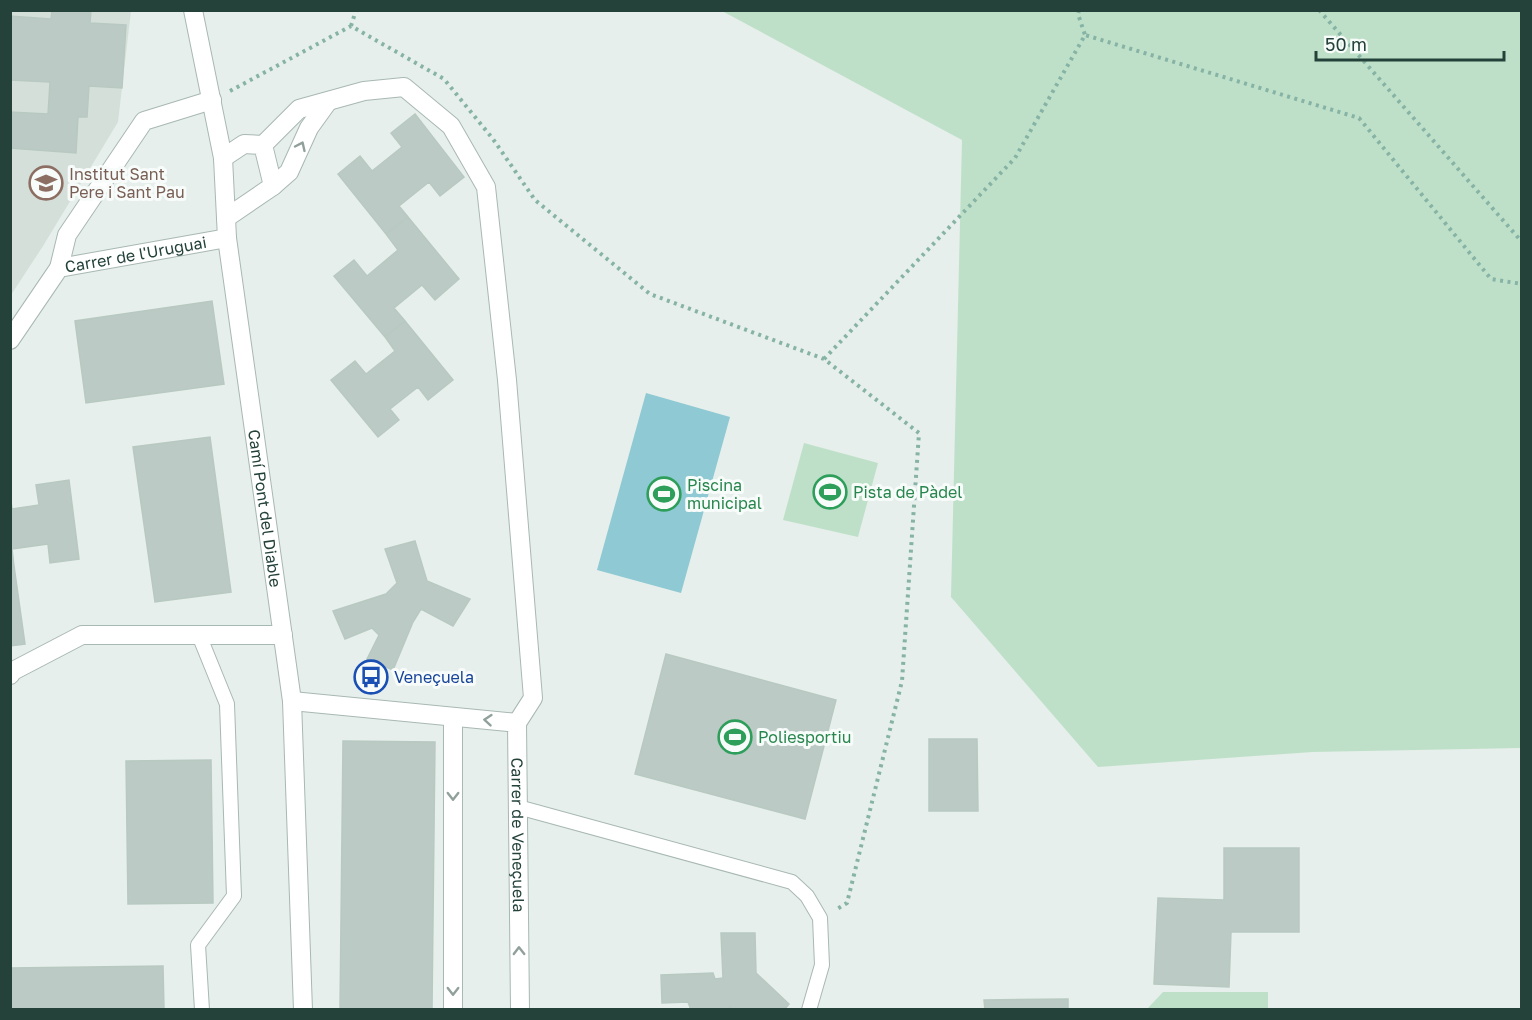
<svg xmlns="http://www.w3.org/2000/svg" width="1532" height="1020" viewBox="0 0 1532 1020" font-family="'Golos Text',sans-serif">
	<rect width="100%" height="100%" fill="#e6efeb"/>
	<path fill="#d4dfda" d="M11,11H131L118,122L43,246L11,295Z"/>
	<path fill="#bfe0c8" d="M722,11H1521V748L1312,752L1098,767L951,597L962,140Z
		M804,443L878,463L858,537L783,520Z
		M1163,992H1268V1009H1147Z"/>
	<path fill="#8ec9d4" d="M646,393L730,417L681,593L597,570Z"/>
	<path fill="#bbcac4" stroke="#b8c9c2" stroke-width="1.5" d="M52,10H91L90,23L126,25L122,88L89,86L87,117H78L76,153L10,148V112L48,114L50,82L10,80V16L51,19Z
		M415,114L464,177L440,196L429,182L399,206L408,217L386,234L338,174L360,156L372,171L402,147L391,133Z
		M408,217L459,279L435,300L422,285L394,308L405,321L385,337L334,276L354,260L367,276L398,250L386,234Z
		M212,301L224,384L86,403L75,321Z
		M405,321L453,380L428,400L418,387L390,409L399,420L378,437L331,380L355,361L366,374L395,351L385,337Z
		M210,437L231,592L155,602L133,447Z
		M69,480L79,559L50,563L48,544L12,549L14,566H10V494L12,509L39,505L36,485Z
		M415,541L427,581L470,599L453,626L421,609L413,622L393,670L367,659L379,635L372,628L345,639L333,611L386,594L397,583L385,549Z
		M10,566H14L25,644L10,646Z
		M666,654L836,700L805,819L635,774Z
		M929,739H977L978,811H929Z
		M343,741L435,742L432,1010H340Z
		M211,760L213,903L128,904L126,761Z
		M1224,848H1299V932H1231L1229,987L1154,984L1158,898L1224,900Z
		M721,933H755L756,973L789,1004L784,1010H735L730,1006L727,1010H691L688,1002L662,1003L661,975L713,973L715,979L723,978Z
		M163,966L164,1010H10V968Z
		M1068,999V1010H985L984,1000Z"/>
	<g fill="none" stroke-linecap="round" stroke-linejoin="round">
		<g stroke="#a8b8b2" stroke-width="16">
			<path id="lane" d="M199,635L227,704L234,896L198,945L202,1010
				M518,807L792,882L807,896L820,918L822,965L809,1010"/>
		</g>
		<g stroke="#a8b8b2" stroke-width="20">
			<g id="street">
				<path id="s1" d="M193,10L223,158L227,238L292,701L303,1010"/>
				<path d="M263,145L299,109L364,91L404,87L451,126L486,187L507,380L533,698L517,723"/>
				<path d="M223,158L244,144L263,145L273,186L226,218"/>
				<path d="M273,186L289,172L309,128L327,103"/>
				<path d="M59,268L67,235L144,121L212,100"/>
				<path id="s2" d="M10,340L59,268L227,238"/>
				<path d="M10,675L13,671L82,635H283"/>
				<path id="s3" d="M292,701L517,723L520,1010"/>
				<path d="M453,1010V717"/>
			</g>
		</g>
		<path stroke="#86b3a5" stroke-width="4" stroke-dasharray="3 4.5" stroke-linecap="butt" d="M1079,10L1078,14L1085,35
			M1319,10L1522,242
			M351,26L356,10
			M230,91L351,26L444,79L493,139L535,200L650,294L824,359L919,433L902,681L847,903L837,909
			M824,359L1015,158L1085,35L1359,118L1491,279L1522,284"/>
		<use href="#lane" stroke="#fff" stroke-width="14"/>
		<use href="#street" stroke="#fff" stroke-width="18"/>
	</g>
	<defs><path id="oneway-chevron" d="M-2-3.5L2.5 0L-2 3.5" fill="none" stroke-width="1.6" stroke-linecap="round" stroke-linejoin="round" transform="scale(1.5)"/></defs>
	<g stroke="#92a09c">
		<use href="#oneway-chevron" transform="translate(301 146) rotate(-65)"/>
		<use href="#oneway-chevron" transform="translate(488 720) rotate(-175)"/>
		<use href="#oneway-chevron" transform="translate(453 796) rotate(90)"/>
		<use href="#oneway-chevron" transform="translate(519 951) rotate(-91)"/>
		<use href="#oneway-chevron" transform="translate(453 991) rotate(90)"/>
	</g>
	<defs>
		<g id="school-ring" transform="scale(1.725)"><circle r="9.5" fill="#f7fbf9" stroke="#8d6e63" stroke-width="1.5"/><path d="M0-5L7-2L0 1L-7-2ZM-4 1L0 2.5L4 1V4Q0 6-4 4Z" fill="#8d6e63"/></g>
		<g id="stadium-ring" transform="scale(1.725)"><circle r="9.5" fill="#f7fbf9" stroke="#2e9e5b" stroke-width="1.5"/><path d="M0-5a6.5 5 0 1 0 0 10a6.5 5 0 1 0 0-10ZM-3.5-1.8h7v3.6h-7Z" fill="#2e9e5b"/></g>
		<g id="bus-ring" transform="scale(1.725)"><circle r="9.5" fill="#f7fbf9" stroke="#1a4fb4" stroke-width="1.5"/><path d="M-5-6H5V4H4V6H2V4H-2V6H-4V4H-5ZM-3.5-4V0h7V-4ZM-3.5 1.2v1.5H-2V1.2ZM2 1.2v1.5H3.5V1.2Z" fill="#1a4fb4"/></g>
	</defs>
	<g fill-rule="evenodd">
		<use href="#school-ring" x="46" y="183"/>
		<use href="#stadium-ring" x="830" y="492"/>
		<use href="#stadium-ring" x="664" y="494"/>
		<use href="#bus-ring" x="371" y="677"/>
		<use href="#stadium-ring" x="735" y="737"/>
	</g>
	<g text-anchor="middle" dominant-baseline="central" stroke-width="6" stroke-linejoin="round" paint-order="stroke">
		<g font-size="16" fill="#785e54" stroke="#f7fbf9" text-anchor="start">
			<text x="69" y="174">Institut Sant<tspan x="69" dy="18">Pere i Sant Pau</tspan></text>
		</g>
		<g font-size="16" fill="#24423a" stroke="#f7fbf9">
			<text stroke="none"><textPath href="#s2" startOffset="165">Carrer de l'Uruguai</textPath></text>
			<text stroke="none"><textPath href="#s1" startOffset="504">Camí Pont del Diable</textPath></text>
			<text stroke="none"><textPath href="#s3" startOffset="338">Carrer de Veneçuela</textPath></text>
		</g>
		<g font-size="16" fill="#27864d" stroke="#f7fbf9" text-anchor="start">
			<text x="687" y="485">Piscina<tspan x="687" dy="18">municipal</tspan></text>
			<text x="853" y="492">Pista de Pàdel</text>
			<text x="758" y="737">Poliesportiu</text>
		</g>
		<g font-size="16" fill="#164399" stroke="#f7fbf9" text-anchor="start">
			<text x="394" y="677">Veneçuela</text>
		</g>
	</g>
	<rect width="1532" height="1020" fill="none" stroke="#24423a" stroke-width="24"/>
	<path d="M1316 51v9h188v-9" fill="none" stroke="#24423a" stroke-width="3"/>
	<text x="1325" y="51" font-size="18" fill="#24423a" stroke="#f7fbf9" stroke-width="4.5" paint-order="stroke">50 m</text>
</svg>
